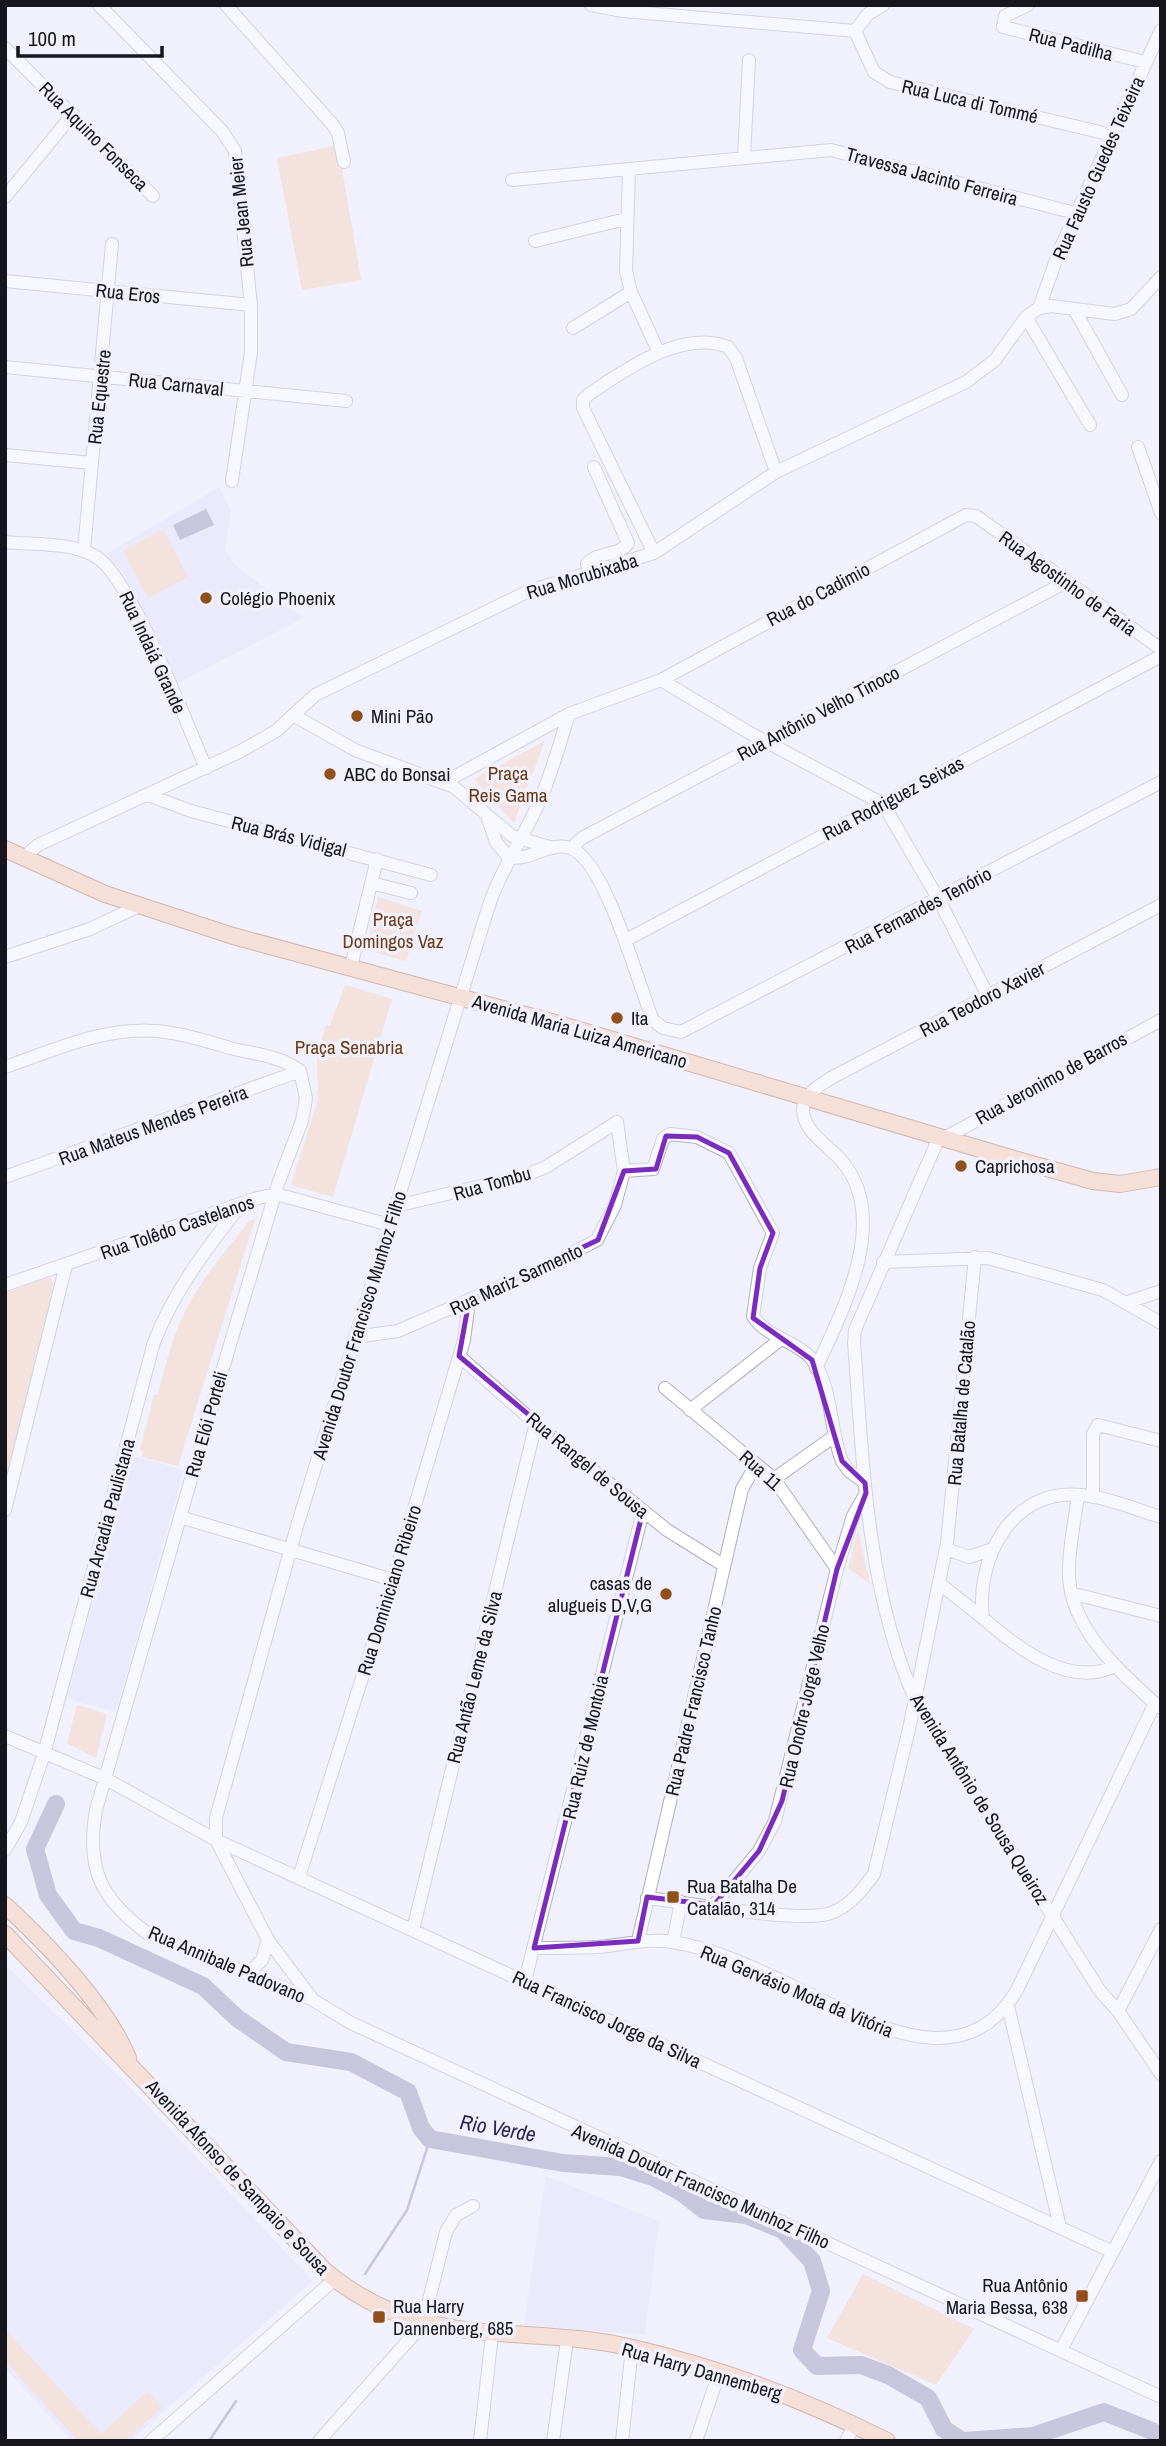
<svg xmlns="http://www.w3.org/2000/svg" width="1166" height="2446" viewBox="0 0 1166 2446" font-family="'Archivo Narrow',sans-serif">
	<rect width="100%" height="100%" fill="#f1f0fd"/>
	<path fill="#e3e3fa" d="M219,487L231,510L225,550L234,564L304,618L176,684L126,577L106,554Z
		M134,1456L184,1470L116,1712L66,1698Z
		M5,1964L131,2088L313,2281L130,2441H72L5,2368Z
		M546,2176L659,2221L645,2335L524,2325Z"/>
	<path fill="#f5d1b9" d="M338,145L361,280L302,290L277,158Z
		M163,529L188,577L148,598L123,551Z
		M545,741L514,823L474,779Z
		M378,897L422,911L406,961L366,950Z
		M345,985L392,999L333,1197L291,1185L318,1099L317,1058L326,1025H330Z
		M255,1219L178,1466L142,1457L143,1452L140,1450L154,1395H158C166,1361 175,1327 193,1297C209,1270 230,1246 249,1221Z
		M50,1277L55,1287L5,1483V1293Z
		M858,1529L870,1584L848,1568Z
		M77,1705L107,1714L96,1758L67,1743Z
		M863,2274L974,2329L936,2385L827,2338Z
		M5,2329L101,2434L148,2391L162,2407L125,2441H78L5,2361Z"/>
	<path fill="#9492b7" d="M206,509L214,525L180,540L173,525Z"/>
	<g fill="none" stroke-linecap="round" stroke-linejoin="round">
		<path stroke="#9492b7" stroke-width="2.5" d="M365,2274L407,2210L430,2139
			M209,2441L236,2401"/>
		<path stroke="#9492b7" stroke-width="18" d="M56,1804L35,1849L48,1895L74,1931L99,1938L203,1986L237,2018L286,2052L351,2062L408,2092L421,2128L430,2139L563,2163L620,2167L653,2177L681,2192L704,2210L746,2215L783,2230L812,2261L821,2291L802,2350L817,2366L861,2365L888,2375L928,2398L944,2429L962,2441
			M965,2441L1033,2436L1104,2412L1152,2431L1161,2438"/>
		<g stroke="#afafbe" stroke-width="14">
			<path id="minor" d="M99,5L222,131L235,151L251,305V352L232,481
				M226,5L333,125L338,133L344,162
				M591,5L623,11L855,31
				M1028,5L1005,16L1003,27L1145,62
				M855,31L874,72L890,82L1112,135
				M855,31L868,14L883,5
				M5,48L153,196
				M744,157L749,60
				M629,169L626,271L631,292L659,353
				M512,180L831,150L1075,213
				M5,197L73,114
				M535,241L626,219
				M5,281L251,305
				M1039,308L1060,249L1161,30
				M1074,309L1122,395
				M1026,317L1090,425
				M573,328L631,292
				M5,367L346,401
				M1138,447L1161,513
				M5,455L92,463
				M5,542C33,545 71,542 95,556C130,575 187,725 206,768
				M84,550L112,244
				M654,553L583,408V400L588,395C624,370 682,329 728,347L736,358L776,472
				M590,574L587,564C597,551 619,557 628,543L594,467
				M661,680L748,732L883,804L939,900L988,996
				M569,714C559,745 551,777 537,807C521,841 501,870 489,905L297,1526L216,1818V1840L268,1940L313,2000L351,2023L1161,2397
				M293,715L355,750L454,787L512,836L553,848
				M443,783L569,714L661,680L966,515L976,516L1161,649
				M148,795L191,811L431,875
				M488,819L496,842L508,857C530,862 550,841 570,848C606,860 638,985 653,1020L663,1028L681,1032L1161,782
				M572,848L582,838L1066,582
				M23,858L38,845L239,752L276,731L315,695L529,591L654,553L776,472L966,382L995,360L1026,317L1039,308L1051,306L1115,314L1131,309L1161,277
				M371,883L411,893
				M626,940L1161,656
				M5,957L90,929L139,906
				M351,967L377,859
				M1161,1020L937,1142L855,1330L854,1342C863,1461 866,1588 915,1699L1100,1991L1118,2011L1161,2074
				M5,1067C57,1049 110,1024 166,1032C189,1035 212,1043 234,1049C256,1054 283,1057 300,1071
				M300,1071L306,1098L302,1121L279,1181L220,1378L96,1810C86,1869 100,1898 147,1933L311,1999
				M624,1171L653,1169L663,1139L670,1134L697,1137L729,1153L773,1233L760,1268L753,1316C766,1337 794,1340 810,1357C833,1383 829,1430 842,1461L849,1471L865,1483
				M5,1177L300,1071
				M883,1262L988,1258L1103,1290L1161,1323
				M5,1285L254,1199L276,1194L390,1225
				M1128,1302L1161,1291
				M355,1337L398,1331L547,1266L597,1240L615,1205L624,1171L617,1122L546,1167L523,1176L396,1206
				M459,1356L543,1430L667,1530L723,1565
				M816,1368C844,1309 891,1217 841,1160C828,1145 803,1132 803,1109C803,1095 820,1085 831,1078L1161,905
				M665,1388L774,1479L837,1569
				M690,1410L781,1339
				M774,1479L833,1437
				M1078,1495C1075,1521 1068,1549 1069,1576C1071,1630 1122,1674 1159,1707
				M1093,1497V1434L1098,1425L1161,1441
				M5,1510L66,1265
				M180,1517L393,1580
				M946,1549L969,1557L990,1550
				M940,1584L983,1618
				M1071,1593L1161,1616
				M1115,1666C1069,1689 1016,1647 983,1618C976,1567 1004,1502 1061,1495C1094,1491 1130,1508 1161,1517
				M5,1736L106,1779L216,1840L1113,2252
				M5,1850L21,1822L44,1754L154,1342C175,1289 207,1248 242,1203
				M299,1877L393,1580L464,1340L469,1301
				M647,1898C687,1902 798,1924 831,1913C849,1907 863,1889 874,1874L909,1729L947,1543L975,1257
				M714,1905L759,1851L775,1821L837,1569L853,1516L866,1493
				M413,1930L536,1423
				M638,1941L742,1489L756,1465
				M673,1942L681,1902
				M534,1948C555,1948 577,1948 598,1947C623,1945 647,1938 672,1942C717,1949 761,1971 801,1990C870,2023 964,2079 1017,1990L1155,1703
				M248,1974L262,1960L268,1940
				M525,1981L643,1511
				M1008,2006L1060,2227
				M1118,2011L1161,1929
				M1061,2350L1161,2161
				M151,2441L335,2279
				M319,2441L423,2324L446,2232L456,2215L473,2206
				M480,2441L492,2335
				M553,2441L567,2340
				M622,2441L632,2348
				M696,2441L719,2373
				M846,2441L855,2424"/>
		</g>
		<g stroke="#a9744f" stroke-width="18">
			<path id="major" d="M5,849L105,894L233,936L559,1024L1007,1157L1093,1181L1120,1184L1161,1177
				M5,1905C47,1944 106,2004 128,2058
				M5,1934L325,2271C424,2354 520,2322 633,2348C721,2368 807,2401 887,2441"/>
		</g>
		<use href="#minor" stroke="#fff" stroke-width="12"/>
		<use href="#major" stroke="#fbcaa6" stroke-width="16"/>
	</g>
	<path d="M0 0H1166V2446H0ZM666,1136L697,1137L729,1153L773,1233L760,1268L753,1318L812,1360L842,1461L865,1483L866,1493L837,1569L782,1801L759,1851L714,1905L647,1897L638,1941L534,1948L643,1511L459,1356L469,1301L598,1240L624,1171L656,1169Z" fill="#f1f0fd" fill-opacity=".55" fill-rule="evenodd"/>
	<path fill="none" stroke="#7b2cbf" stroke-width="5" stroke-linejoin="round" d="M666,1136L697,1137L729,1153L773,1233L760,1268L753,1318L812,1360L842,1461L865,1483L866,1493L837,1569L782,1801L759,1851L714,1905L647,1897L638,1941L534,1948L643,1511L459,1356L469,1301L598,1240L624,1171L656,1169Z"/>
	<g fill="#905019" stroke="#f1f0fd" stroke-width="2.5">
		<circle cx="206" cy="598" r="7"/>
		<circle cx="357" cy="716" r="7"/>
		<circle cx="330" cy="774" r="7"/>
		<circle cx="617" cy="1018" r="7"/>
		<circle cx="961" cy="1166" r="7"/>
		<circle cx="666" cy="1594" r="7"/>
		<rect x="666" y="1890" width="14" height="14" rx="3.5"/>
		<rect x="1075" y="2289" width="14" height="14" rx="3.5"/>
		<rect x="372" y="2310" width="14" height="14" rx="3.5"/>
	</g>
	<g text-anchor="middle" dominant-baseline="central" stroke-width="7" stroke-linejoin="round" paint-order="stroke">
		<g font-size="19" fill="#16161c" stroke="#f1f0fd">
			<text transform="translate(1071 44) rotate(14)">Rua Padilha</text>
			<text transform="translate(970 101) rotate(13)">Rua Luca di Tommé</text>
			<text transform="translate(94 136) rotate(45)">Rua Aquino Fonseca</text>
			<text transform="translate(1098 168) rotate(-66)">Rua Fausto Guedes Teixeira</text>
			<text transform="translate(932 176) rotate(15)">Travessa Jacinto Ferreira</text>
			<text transform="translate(241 212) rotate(-96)">Rua Jean Meier</text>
			<text transform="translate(128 293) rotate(6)">Rua Eros</text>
			<text transform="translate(176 384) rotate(6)">Rua Carnaval</text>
			<text transform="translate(99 397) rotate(-84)">Rua Equestre</text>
			<text transform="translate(582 576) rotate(-17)">Rua Morubixaba</text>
			<text transform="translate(1068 583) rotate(36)">Rua Agostinho de Faria</text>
			<text transform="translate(818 594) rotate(-28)">Rua do Cadimio</text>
			<text transform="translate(153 652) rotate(65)">Rua Indaiá Grande</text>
			<text transform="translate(818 713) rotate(-28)">Rua Antônio Velho Tinoco</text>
			<text transform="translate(893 798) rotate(-28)">Rua Rodriguez Seixas</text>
			<text transform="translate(289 836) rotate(14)">Rua Brás Vidigal</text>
			<text transform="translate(918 910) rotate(-28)">Rua Fernandes Tenório</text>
			<text transform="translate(982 999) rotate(-28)">Rua Teodoro Xavier</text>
			<text transform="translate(580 1031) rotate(16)">Avenida Maria Luiza Americano</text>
			<text transform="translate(1051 1078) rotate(-29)">Rua Jeronimo de Barros</text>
			<text transform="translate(153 1125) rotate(-20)">Rua Mateus Mendes Pereira</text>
			<text transform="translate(492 1183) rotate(-16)">Rua Tombu</text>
			<text transform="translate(177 1227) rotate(-19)">Rua Tolêdo Castelanos</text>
			<text transform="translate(516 1279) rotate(-25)">Rua Mariz Sarmento</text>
			<text transform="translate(359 1325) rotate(-73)">Avenida Doutor Francisco Munhoz Filho</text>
			<text transform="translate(961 1403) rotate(-85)">Rua Batalha de Catalão</text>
			<text transform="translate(206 1424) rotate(-74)">Rua Elói Porteli</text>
			<text transform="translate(588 1465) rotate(40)">Rua Rangel de Sousa</text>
			<text transform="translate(761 1470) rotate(42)">Rua 11</text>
			<text transform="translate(107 1518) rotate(-75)">Rua Arcadia Paulistana</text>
			<text transform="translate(389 1590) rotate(-73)">Rua Dominiciano Ribeiro</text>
			<text transform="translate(474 1677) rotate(-76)">Rua Antão Leme da Silva</text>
			<text transform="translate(693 1701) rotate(-77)">Rua Padre Francisco Tanho</text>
			<text transform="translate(804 1706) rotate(-77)">Rua Onofre Jorge Velho</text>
			<text transform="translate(585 1747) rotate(-77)">Rua Ruiz de Montoia</text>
			<text transform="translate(980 1799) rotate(58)">Avenida Antônio de Sousa Queiroz</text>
			<text transform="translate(227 1964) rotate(23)">Rua Annibale Padovano</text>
			<text transform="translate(797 1991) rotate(23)">Rua Gervásio Mota da Vitória</text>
			<text transform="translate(607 2019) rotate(25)">Rua Francisco Jorge da Silva</text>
			<text transform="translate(238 2177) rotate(47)">Avenida Afonso de Sampaio e Sousa</text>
			<text transform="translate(701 2186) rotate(24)">Avenida Doutor Francisco Munhoz Filho</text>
			<text transform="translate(702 2371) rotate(16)">Rua Harry Dannemberg</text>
		</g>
		<g font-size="19" fill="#16161c" stroke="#f1f0fd" text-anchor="start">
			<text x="220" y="598">Colégio Phoenix</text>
			<text x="371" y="716">Mini Pão</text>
			<text x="344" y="774">ABC do Bonsai</text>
			<text x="631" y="1018">Ita</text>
			<text x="975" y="1166">Caprichosa</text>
			<text x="652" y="1583" text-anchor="end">casas de<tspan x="652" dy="22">alugueis D,V,G</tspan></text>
			<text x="687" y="1886">Rua Batalha De<tspan x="687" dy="22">Catalão, 314</tspan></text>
			<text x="1068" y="2285" text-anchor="end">Rua Antônio<tspan x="1068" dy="22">Maria Bessa, 638</tspan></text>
			<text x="393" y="2306">Rua Harry<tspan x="393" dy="22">Dannenberg, 685</tspan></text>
		</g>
		<g font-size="19" fill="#6a3b13" stroke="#f1f0fd">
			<text x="508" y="773">Praça<tspan x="508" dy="22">Reis Gama</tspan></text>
			<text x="393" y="919">Praça<tspan x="393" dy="22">Domingos Vaz</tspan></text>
			<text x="349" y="1047">Praça Senabria</text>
		</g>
		<g font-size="21" font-style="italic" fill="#2b2454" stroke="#f1f0fd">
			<text transform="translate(498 2128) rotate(10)">Rio Verde</text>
		</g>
	</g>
	<rect width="1166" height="2446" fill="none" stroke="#16161c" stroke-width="14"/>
	<path d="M18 46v10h144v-10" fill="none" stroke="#16161c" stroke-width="3.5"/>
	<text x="28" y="46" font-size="21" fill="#16161c" stroke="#f1f0fd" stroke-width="5" paint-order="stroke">100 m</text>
</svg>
